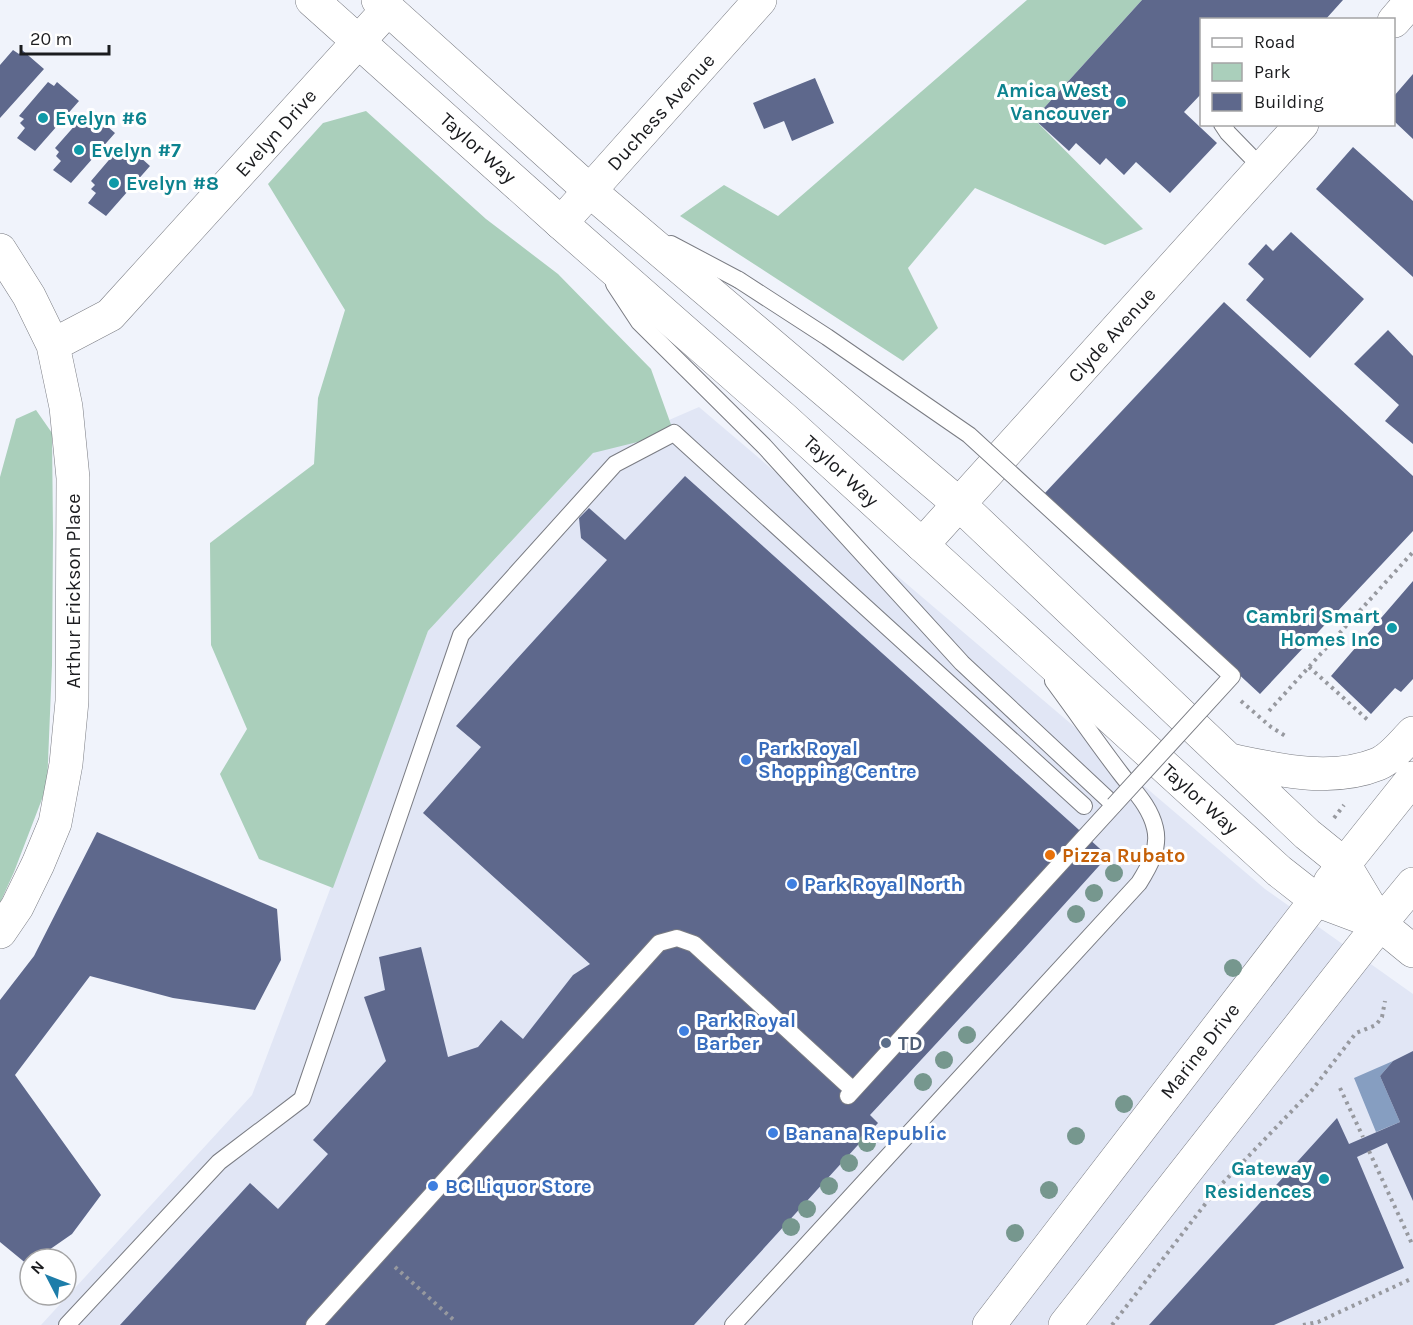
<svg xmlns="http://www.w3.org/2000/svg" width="1413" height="1325" viewBox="0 0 1413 1325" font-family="Karla,sans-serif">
	<rect width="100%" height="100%" fill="#f0f3fb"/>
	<path fill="#e1e6f5" d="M699,407L1265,889L1413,994V1325H41L252,1095L428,631L593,453Z"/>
	<path fill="#aacfbb" d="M1027,0H1142L1034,119L1143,229L1105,245L975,188L908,268L938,328L903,361L680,216L724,185L778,216Z
		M366,111L486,219L558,274L651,369L674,433L593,453L428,631L333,888L259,859L220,774L247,729L211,645L210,543L314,464L318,398L345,310L268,184L323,123Z
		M36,410L52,433L53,533L52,665L47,786L14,872L0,903V477L16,419Z"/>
	<path fill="#869ec1" d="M1393,1061L1380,1076L1400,1122L1376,1132L1354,1078Z"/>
	<path fill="#5e688c" d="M1142,0H1343L1325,20H1202V93L1184,112L1217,143L1170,193L1136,162L1124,175L1106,158L1100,165L1076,143L1069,151L1034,119Z
		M13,50L19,54L22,50L44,69L0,118V65Z
		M1413,74V139L1394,121V96Z
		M815,78L834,123L792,141L784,121L764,129L753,103Z
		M48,82L54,86L57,82L79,101L35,151L17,138L25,128L20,123L24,119L19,116Z
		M85,114L90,118L93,114L115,133L71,183L53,170L61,161L56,156L59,152L55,148Z
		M120,147L125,151L129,147L150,166L106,216L88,203L96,193L91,189L95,185L91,181Z
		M1353,147L1413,201V277L1316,189Z
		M1291,232L1364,299L1310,358L1246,300L1264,279L1248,264L1266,244L1273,251Z
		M1224,302L1413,476V531L1260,694L1044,494Z
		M1388,330L1413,356V444L1385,421L1399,405L1354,364Z
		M685,476L1108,856L1023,950L870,1115L878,1123L694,1325H120L250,1183L278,1209L328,1154L313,1140L386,1061L364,997L385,990L379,957L421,947L448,1057L478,1047L501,1020L523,1039L573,975L590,964L423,813L481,747L456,726L607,560L581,538L579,518L589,508L625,540Z
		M1413,581V679L1401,692L1395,688L1371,714L1331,676Z
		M97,832L277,909L281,960L255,1010L173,998L90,976L15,1075L101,1195L72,1234L36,1259H30V1264L28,1265L0,1242V1000L34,956Z
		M1413,1051V1201L1387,1143L1357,1157L1404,1268L1274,1325H1149L1337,1118L1349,1144L1400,1122L1380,1076L1393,1061Z"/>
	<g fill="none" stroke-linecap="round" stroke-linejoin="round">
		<g stroke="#7a7c83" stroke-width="18">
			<path id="lane" d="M1222,124L1228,133L1263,169
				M671,244L739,280
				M614,284L639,322L764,446L962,663L1114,805L848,1096
				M67,1325L219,1162L302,1099L461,635L615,464L674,433L1084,806
				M314,1325L659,943L677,938L694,944L853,1090
				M733,1325L1139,883C1149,867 1160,848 1155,828C1150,806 1134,791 1121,774C1098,744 1076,712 1053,681"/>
		</g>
		<g stroke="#7a7c83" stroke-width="34">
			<path id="street" d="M1394,21L1412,0
				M561,223L760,0
				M0,250L29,296L53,345L66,407L73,478L72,701L66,764L55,823L38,864L17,907L0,932
				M53,345L110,315L388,9
				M922,545L1302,124"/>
		</g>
		<g stroke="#7a7c83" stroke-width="34">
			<path id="secondary" d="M989,1325L1316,900
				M1065,1325L1380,924L1413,951"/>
		</g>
		<g stroke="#7a7c83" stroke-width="34">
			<path id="highway" d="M312,0L561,223L784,419L1279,871L1316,900L1380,924
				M378,0L590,191L959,504L1307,834L1344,864L1380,924
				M1230,760C1278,770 1331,783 1378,764C1392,758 1403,743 1413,733
				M1330,882L1413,778
				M1380,924L1413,884"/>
		</g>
		<path stroke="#97999f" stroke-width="4" stroke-dasharray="3 4.5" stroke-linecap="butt" d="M1309,667L1369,721
			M1241,701L1271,727L1287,737
			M1269,711L1413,552
			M1334,818L1344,805
			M1340,1088L1363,1137
			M1369,1151L1413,1246
			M395,1267L456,1322
			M1112,1325L1216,1190L1312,1090L1356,1033L1376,1025L1382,1017L1385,1001
			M1303,1325L1318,1322L1413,1278"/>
		<use href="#lane" stroke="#fff" stroke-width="16"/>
		<use href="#street" stroke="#fff" stroke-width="33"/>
		<use href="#secondary" stroke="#fff" stroke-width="33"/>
		<use href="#highway" stroke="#fff" stroke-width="33"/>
		<g stroke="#7a7c83" stroke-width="18" stroke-linecap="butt">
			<path id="lane-bridge" d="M739,280L827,337L969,435L1232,676L1114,805"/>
		</g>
		<use href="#lane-bridge" stroke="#fff" stroke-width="16"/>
	</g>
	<g fill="#76978e">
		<circle cx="1114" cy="873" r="9"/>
		<circle cx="1094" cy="893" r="9"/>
		<circle cx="1076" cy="914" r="9"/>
		<circle cx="1233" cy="968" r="9"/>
		<circle cx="967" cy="1035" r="9"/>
		<circle cx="944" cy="1060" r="9"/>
		<circle cx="923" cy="1082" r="9"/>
		<circle cx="1124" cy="1104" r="9"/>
		<circle cx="1076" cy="1136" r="9"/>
		<circle cx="867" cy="1143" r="9"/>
		<circle cx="849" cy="1163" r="9"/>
		<circle cx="829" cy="1186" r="9"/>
		<circle cx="1049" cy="1190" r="9"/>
		<circle cx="807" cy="1209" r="9"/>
		<circle cx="791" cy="1227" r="9"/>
		<circle cx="1015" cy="1233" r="9"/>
	</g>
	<g fill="#0f9aa8" stroke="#fff" stroke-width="2">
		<circle cx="1121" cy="102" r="6"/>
		<circle cx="43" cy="118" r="6"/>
		<circle cx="79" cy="150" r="6"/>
		<circle cx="114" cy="183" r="6"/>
		<circle cx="1392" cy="628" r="6"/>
		<circle cx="1324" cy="1179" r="6"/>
	</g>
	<g fill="#3f7fe0" stroke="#fff" stroke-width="2">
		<circle cx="746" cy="760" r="6"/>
		<circle cx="792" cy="884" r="6"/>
		<circle cx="684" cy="1031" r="6"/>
		<circle cx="773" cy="1133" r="6"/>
		<circle cx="433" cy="1186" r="6"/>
	</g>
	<circle fill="#e8710a" stroke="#fff" stroke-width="2" cx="1050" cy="855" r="6"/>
	<circle fill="#5c6f8a" stroke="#fff" stroke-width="2" cx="886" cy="1043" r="6"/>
	<g text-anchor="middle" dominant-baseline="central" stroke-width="6" stroke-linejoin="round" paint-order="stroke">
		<g font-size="20" font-weight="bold" fill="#0d838f" stroke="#fff" text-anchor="end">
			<text x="1109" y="90">Amica West<tspan x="1109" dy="23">Vancouver</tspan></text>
			<text x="55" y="118" text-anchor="start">Evelyn #6</text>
			<text x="91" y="150" text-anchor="start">Evelyn #7</text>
			<text x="126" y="183" text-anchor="start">Evelyn #8</text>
			<text x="1380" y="616">Cambri Smart<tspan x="1380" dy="23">Homes Inc</tspan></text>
			<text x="1312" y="1168">Gateway<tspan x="1312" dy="23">Residences</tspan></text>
		</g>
		<g font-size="20" fill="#1b1c1f" stroke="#fff">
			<text transform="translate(661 112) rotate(-48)">Duchess Avenue</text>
			<text transform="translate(276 133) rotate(-48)">Evelyn Drive</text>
			<text transform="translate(478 148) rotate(42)">Taylor Way</text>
			<text transform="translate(1112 335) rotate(-48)">Clyde Avenue</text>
			<text transform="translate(841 471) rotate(43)">Taylor Way</text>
			<text transform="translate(73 591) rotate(-90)">Arthur Erickson Place</text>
			<text transform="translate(1200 799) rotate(42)">Taylor Way</text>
			<text transform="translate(1200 1051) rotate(-52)">Marine Drive</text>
		</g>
		<g font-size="20" font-weight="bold" fill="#366cbe" stroke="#fff" text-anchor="start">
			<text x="758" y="748">Park Royal<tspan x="758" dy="23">Shopping Centre</tspan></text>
			<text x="804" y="884">Park Royal North</text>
			<text x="696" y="1020">Park Royal<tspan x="696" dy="23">Barber</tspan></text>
			<text x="785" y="1133">Banana Republic</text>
			<text x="445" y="1186">BC Liquor Store</text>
		</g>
		<g font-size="20" font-weight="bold" fill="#c56008" stroke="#fff" text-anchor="start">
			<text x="1062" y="855">Pizza Rubato</text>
		</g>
		<g font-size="20" font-weight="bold" fill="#4e5e75" stroke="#fff" text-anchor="start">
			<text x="898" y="1043">TD</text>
		</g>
	</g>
	<rect x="1200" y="18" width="195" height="108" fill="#ffffff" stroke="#a4a4a5" stroke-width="1.5"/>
	<rect x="1212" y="38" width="30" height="9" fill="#ffffff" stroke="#a4a4a5" stroke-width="1.5"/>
	<text x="1254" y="48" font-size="18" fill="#1b1c1f">Road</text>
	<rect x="1212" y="63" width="30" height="18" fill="#aacfbb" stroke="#a4a4a5" stroke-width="1.5"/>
	<text x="1254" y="78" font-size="18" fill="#1b1c1f">Park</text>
	<rect x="1212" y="93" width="30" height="18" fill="#5e688c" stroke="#a4a4a5" stroke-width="1.5"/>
	<text x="1254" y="108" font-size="18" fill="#1b1c1f">Building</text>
	<g transform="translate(48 1277) rotate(312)"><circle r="28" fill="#ffffff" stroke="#a4a4a5" stroke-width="1.5"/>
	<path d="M0-4.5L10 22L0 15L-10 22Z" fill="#1d7da9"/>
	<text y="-9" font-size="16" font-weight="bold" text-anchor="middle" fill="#1b1c1f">N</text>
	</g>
	<path d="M21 45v9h88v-9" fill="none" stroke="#1b1c1f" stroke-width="3"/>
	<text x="30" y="45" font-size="18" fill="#1b1c1f" stroke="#ffffff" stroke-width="4.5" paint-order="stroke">20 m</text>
</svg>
